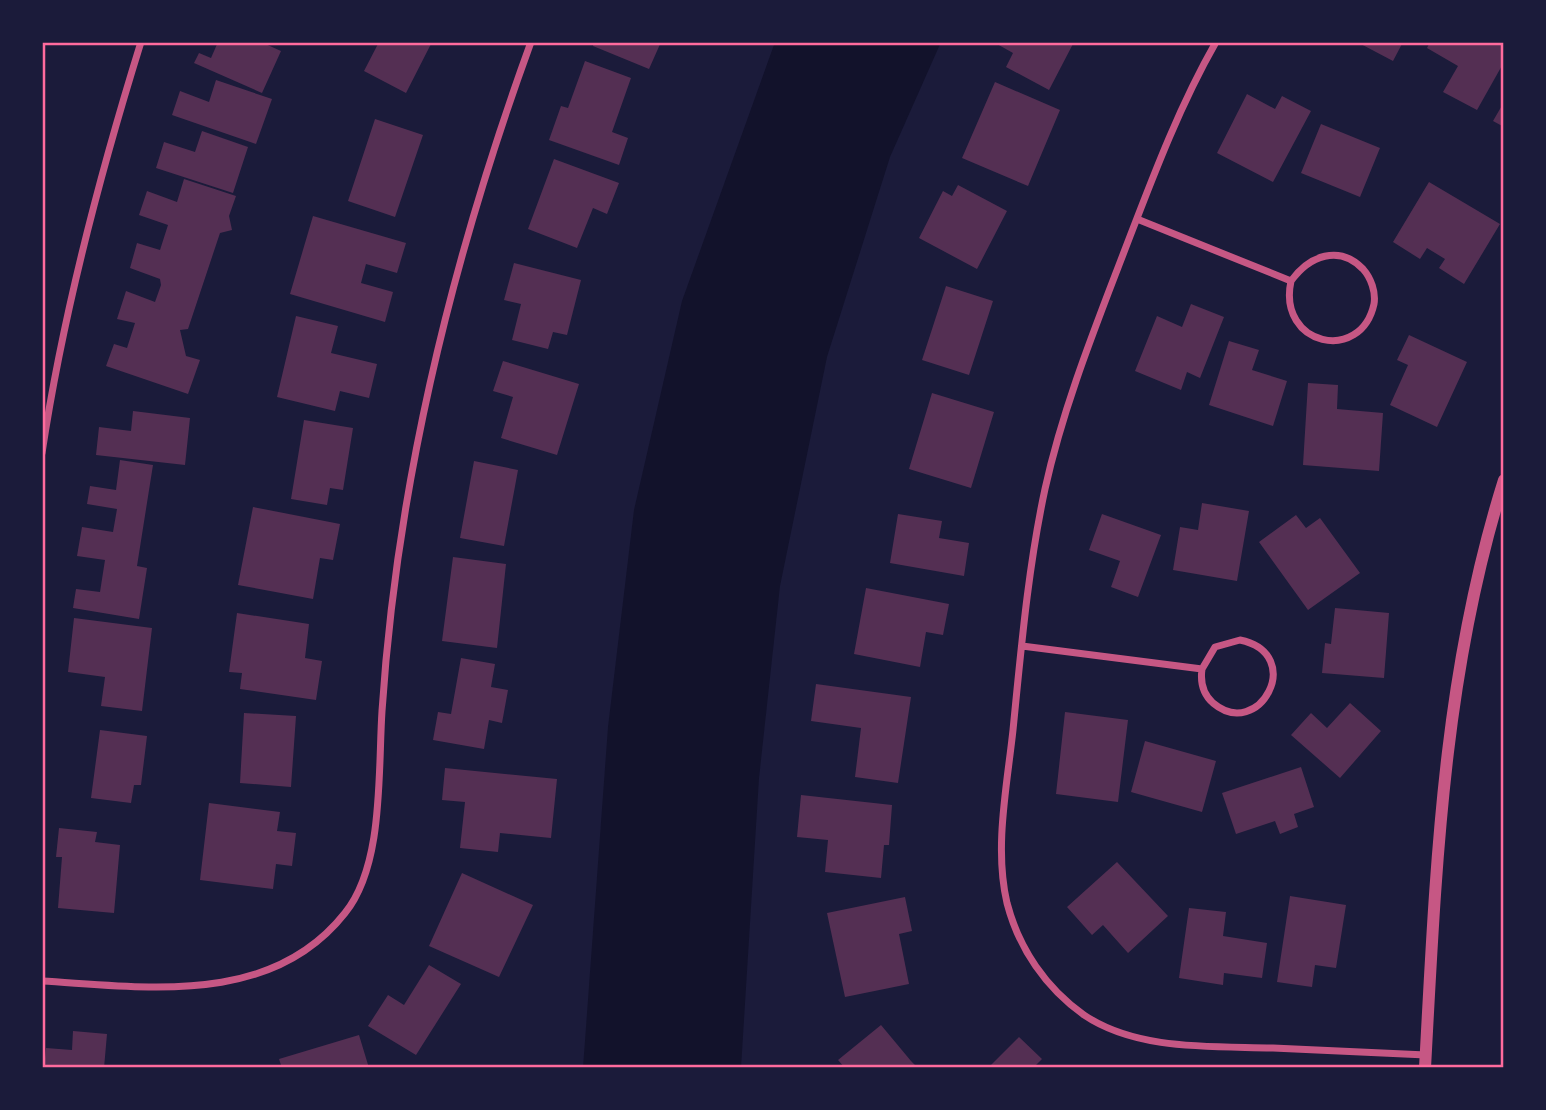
<svg xmlns="http://www.w3.org/2000/svg" width="1546" height="1110" viewBox="0 0 1546 1110" font-family="Karla,sans-serif">
	<rect width="100%" height="100%" fill="#1b1b3a"/>
	<path fill="#12122b" d="M775,42H941L890,157L827,357L780,586L759,778L741,1068H583L608,727L634,510L682,301Z"/>
	<path fill="#542f53" d="M218,42H261L281,51L262,93L194,63L199,53L211,58Z
		M379,42H432L406,93L364,71Z
		M594,42H661L649,69L593,46Z
		M998,42H1074L1049,90L1006,67L1013,53L997,44Z
		M1357,42H1403L1393,61Z
		M1430,42H1504V62L1477,110L1443,92L1458,66L1427,48Z
		M585,61L631,78L612,132L628,138L619,165L549,140L561,106L568,108Z
		M216,80L272,99L256,144L172,115L180,91L209,102Z
		M995,82L1060,110L1028,186L962,158Z
		M1247,94L1275,109L1282,96L1311,111L1273,182L1217,153Z
		M1504,102V127L1493,121Z
		M375,119L423,135L395,217L348,201Z
		M1321,124L1380,148L1360,197L1301,173Z
		M202,131L248,147L233,193L156,168L164,142L195,152Z
		M554,159L619,183L607,214L593,208L577,248L528,229Z
		M184,179L236,196L229,216L232,230L220,233L188,329L180,330L186,356L200,360L188,394L106,366L114,344L127,348L135,323L117,319L126,291L155,302L161,285L160,279L130,268L137,243L160,250L168,225L139,215L147,191L177,202Z
		M1429,182L1500,224L1464,284L1439,268L1445,259L1427,248L1420,259L1393,242Z
		M958,185L1007,211L977,269L919,238L943,191L952,196Z
		M313,216L406,243L397,273L366,264L361,283L393,292L385,322L290,294Z
		M514,263L581,280L567,335L553,332L548,349L512,340L521,304L504,300Z
		M946,286L993,301L969,375L922,360Z
		M1191,304L1224,317L1200,378L1187,372L1181,390L1135,371L1157,316L1182,327Z
		M296,316L338,326L331,353L377,364L369,398L340,391L335,411L277,397Z
		M1409,335L1467,362L1437,427L1390,405L1408,365L1397,360Z
		M1229,341L1259,350L1252,370L1287,381L1273,426L1209,405Z
		M503,361L579,384L557,455L501,438L513,397L493,391Z
		M1308,383L1338,385L1337,409L1383,413L1379,471L1303,465Z
		M932,393L994,412L971,488L909,469Z
		M133,411L190,418L185,465L96,455L99,427L131,431Z
		M304,420L353,428L343,490L330,488L327,505L291,499Z
		M120,460L153,465L137,566L147,568L139,619L73,608L76,589L100,592L105,560L77,556L82,527L113,532L117,509L87,504L90,486L116,490Z
		M474,461L518,470L504,546L460,538Z
		M1202,503L1249,511L1237,581L1173,570L1180,527L1198,530Z
		M253,507L340,524L333,560L320,558L313,599L238,585Z
		M898,514L942,521L939,538L969,543L964,576L890,563Z
		M1102,514L1161,535L1138,597L1111,587L1120,561L1089,550Z
		M1296,515L1306,528L1320,518L1360,573L1308,610L1259,542Z
		M453,557L506,564L497,648L442,641Z
		M866,588L949,604L943,635L926,632L920,667L854,654Z
		M1335,608L1389,613L1384,678L1322,673L1325,643L1331,644Z
		M237,613L309,624L305,658L322,661L316,700L240,689L242,673L229,672Z
		M74,618L152,628L142,711L101,706L105,677L68,672Z
		M461,658L495,664L491,687L508,690L502,723L489,720L484,749L433,740L438,712L451,714Z
		M816,684L911,697L898,783L855,777L861,728L811,721Z
		M1350,703L1381,731L1340,778L1291,735L1311,713L1327,728Z
		M1065,712L1128,720L1118,802L1056,794Z
		M244,713L296,716L291,787L240,783Z
		M100,730L147,736L141,785H134L131,803L91,798Z
		M1145,741L1216,761L1202,812L1131,792Z
		M1301,767L1314,807L1294,814L1298,827L1280,834L1275,821L1236,834L1222,793Z
		M445,768L557,779L551,838L500,833L498,852L460,848L465,802L442,800Z
		M801,795L892,805L889,845H884L881,878L825,872L828,840L797,837Z
		M209,803L280,812L277,831L296,833L292,866L276,864L273,889L200,880Z
		M59,828L97,832L95,842L120,845L114,913L58,908L62,857H56Z
		M1117,862L1168,916L1128,953L1103,925L1092,935L1067,907Z
		M462,873L533,905L499,977L429,946Z
		M1290,896L1346,905L1336,968L1315,965L1312,987L1277,982Z
		M905,897L912,931L899,934L909,984L845,997L827,913Z
		M1189,908L1226,912L1223,936L1267,943L1262,978L1224,973L1223,985L1179,978Z
		M429,965L461,984L416,1055L368,1026L388,995L404,1005Z
		M881,1025L911,1061L918,1068H845L838,1060Z
		M73,1031L107,1034L104,1068H44L46,1048L72,1050Z
		M359,1035L369,1068H282L279,1059Z
		M1019,1037L1042,1059L1033,1068H988Z"/>
	<g fill="none" stroke-linecap="round" stroke-linejoin="round">
		<path stroke="#c65784" stroke-width="7" d="M1216,42C1176,112 1148,190 1119,265C1091,338 1062,412 1045,489C1028,568 1021,650 1013,730C1007,786 994,848 1007,903C1019,949 1046,988 1084,1015C1137,1051 1212,1046 1273,1048C1324,1050 1375,1053 1426,1055
			M1137,219L1291,281C1309,256 1339,244 1363,269C1371,278 1376,292 1374,304C1361,364 1277,346 1291,281
			M42,453C63,313 99,177 141,42
			M1022,646L1202,669L1215,647L1240,640C1307,654 1259,742 1213,703C1203,694 1200,683 1202,669
			M42,981C147,987 271,1007 345,913C384,865 378,771 382,711C397,483 453,256 531,42"/>
		<path stroke="#c65784" stroke-width="12" d="M1425,1068C1436,867 1443,674 1504,480"/>
	</g>
	<rect width="1546" height="1110" fill="none" stroke="#1b1b3a" stroke-width="88"/>
	<rect x="44" y="44" width="1458" height="1022" fill="none" stroke="#ff6b9d" stroke-width="2.5"/>
</svg>
